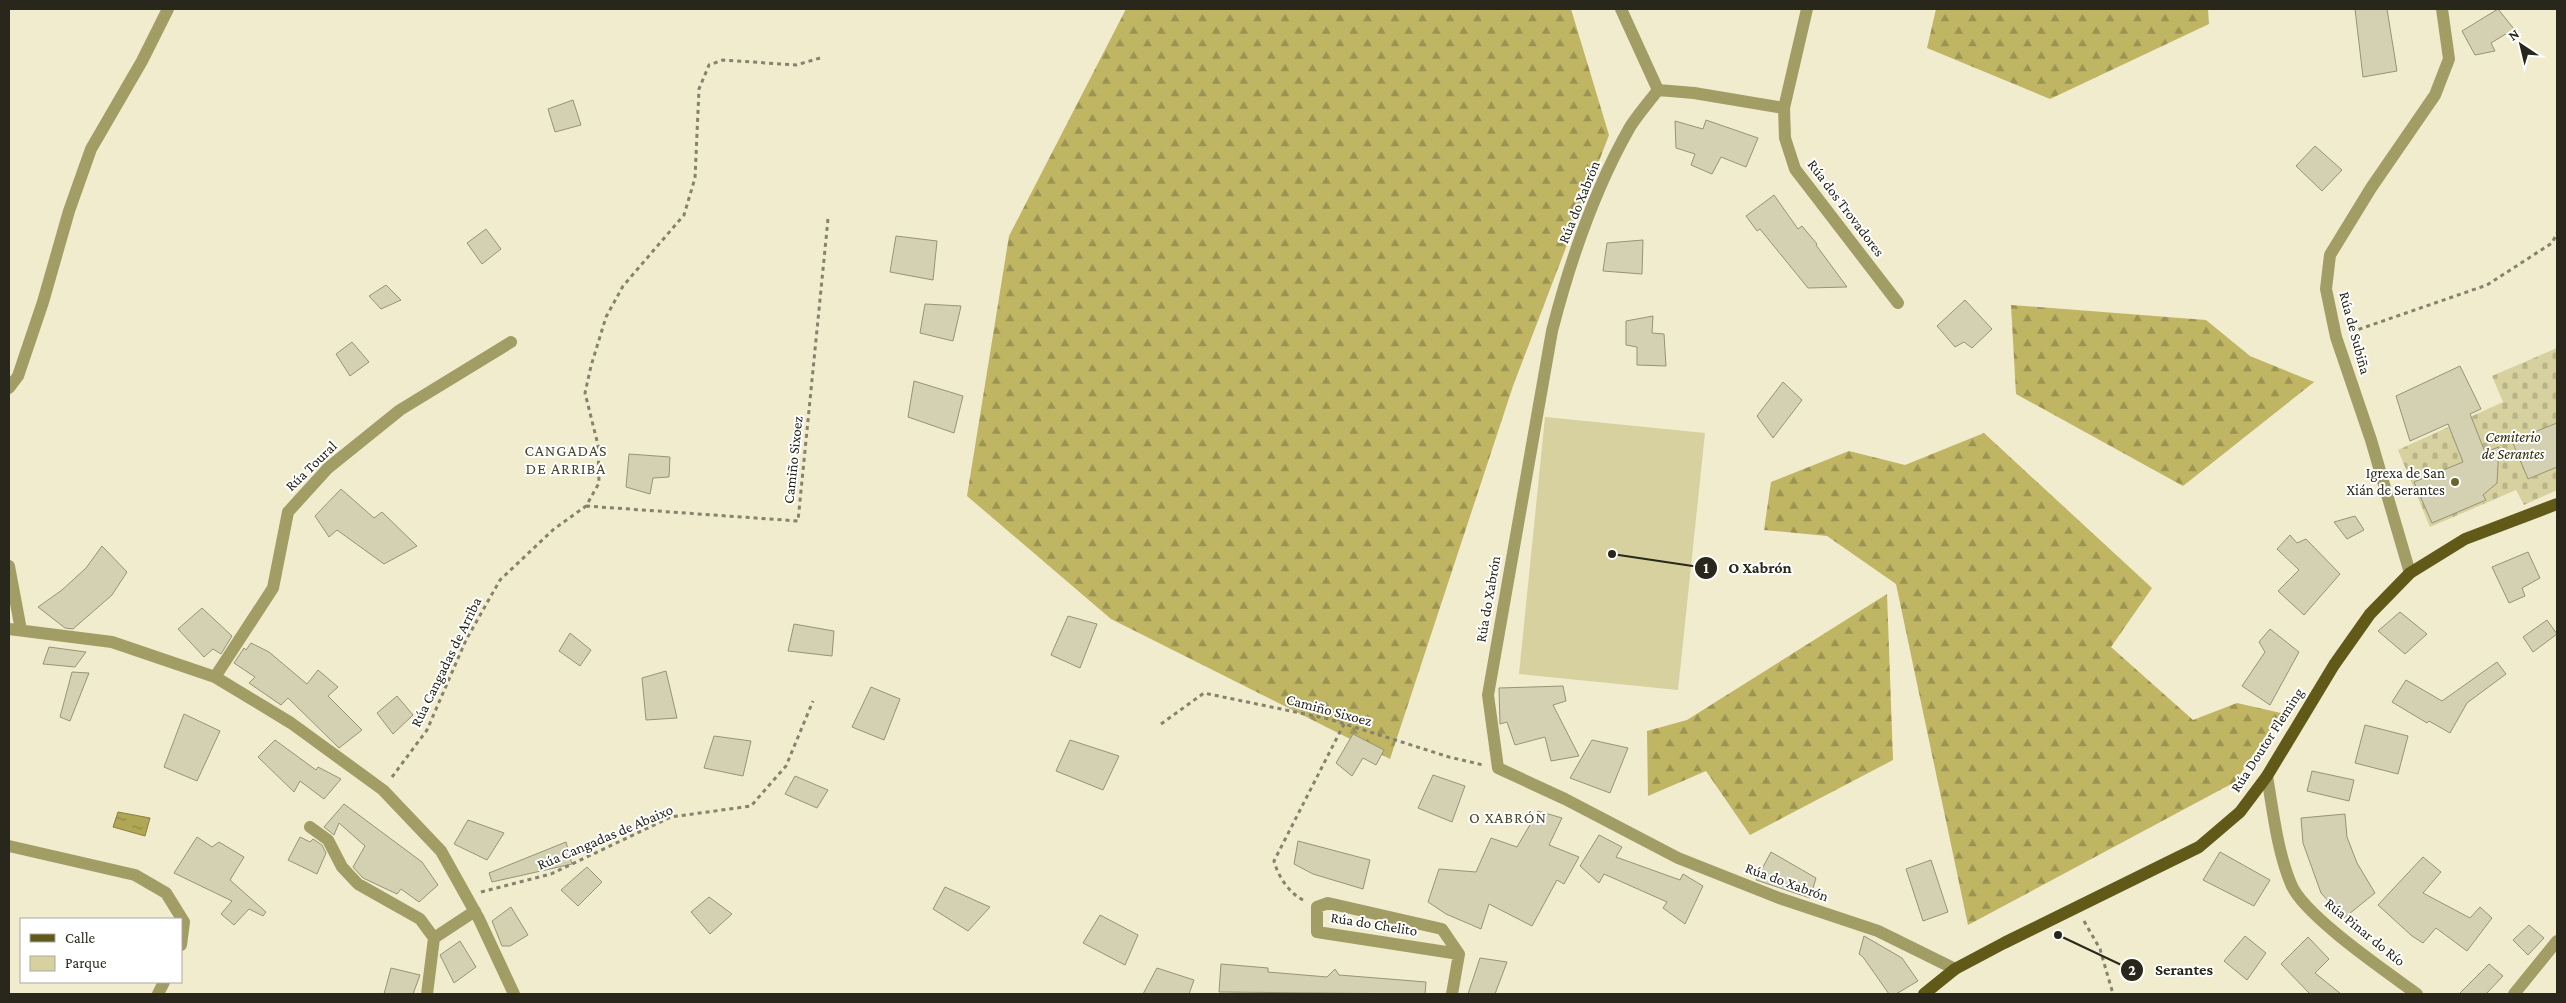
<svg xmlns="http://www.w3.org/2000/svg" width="2566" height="1003" viewBox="0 0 2566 1003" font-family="'Crimson Pro',serif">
	<defs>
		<pattern id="forest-firs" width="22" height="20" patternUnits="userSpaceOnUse" patternTransform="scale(1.25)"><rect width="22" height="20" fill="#bfb563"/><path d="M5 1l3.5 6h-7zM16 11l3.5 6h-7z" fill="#9b9351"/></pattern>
		<pattern id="cemetery-stones" width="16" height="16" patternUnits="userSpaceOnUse" patternTransform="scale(1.25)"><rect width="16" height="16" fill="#d6d19e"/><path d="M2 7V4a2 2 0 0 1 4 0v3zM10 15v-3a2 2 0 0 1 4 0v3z" fill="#b8b388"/></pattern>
		<pattern id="water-ripples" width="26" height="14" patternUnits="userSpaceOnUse" patternTransform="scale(1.25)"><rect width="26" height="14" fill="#b0a654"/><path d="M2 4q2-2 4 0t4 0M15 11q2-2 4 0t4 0" fill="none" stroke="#8f8745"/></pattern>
	</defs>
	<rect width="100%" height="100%" fill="#f0eccd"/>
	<path fill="url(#forest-firs)" d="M1126,9H1571L1609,135L1513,386L1390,759L1111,619L967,496L1009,236Z
		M1936,9H2208L2209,24L2050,99L1927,48Z
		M2011,305L2206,320L2250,356L2314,382L2183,486L2016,394Z
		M1984,433L2152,588L2111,647L2193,720L2237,703L2281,713L2235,782L1968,925L1896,584L1827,536L1764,530L1771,482L1849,451L1905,465Z
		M1887,594L1893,760L1750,835L1706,771L1648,796L1647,731L1687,720Z"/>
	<path fill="url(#cemetery-stones)" d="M2557,348V490L2524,505L2516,490L2430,527L2398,450L2503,402L2492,376Z"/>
	<path fill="#d6d19e" d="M1545,417L1705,433L1678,690L1519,674Z"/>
	<path fill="url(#water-ripples)" stroke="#888043" d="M118,812L150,818L145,836L113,827Z"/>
	<path fill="#d4d1b2" stroke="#979476" d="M2355,9H2387L2397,71L2363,77Z
		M2498,9L2514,29L2491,43L2495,51L2475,55L2462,31Z
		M573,100L581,125L555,132L548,109Z
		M1706,120L1758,138L1746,167L1721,157L1712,174L1691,165L1695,154L1676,148L1675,121L1703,129Z
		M2315,146L2342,170L2322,191L2296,166Z
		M1774,195L1798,229L1802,226L1817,244L1816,245L1847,287L1808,288L1760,229L1757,231L1746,216Z
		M486,229L501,249L482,264L467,243Z
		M896,236L937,241L933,280L890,272Z
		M1643,240L1642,274L1603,271L1607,243Z
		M386,285L401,300L381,309L369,296Z
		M1965,300L1992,329L1972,348L1964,342L1955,347L1937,326Z
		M925,304L961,306L953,341L920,333Z
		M1653,316L1652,333L1664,334L1666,366L1637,365V347L1626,345V321Z
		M352,342L369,362L350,376L336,354Z
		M2460,366L2481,409L2470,414L2485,452L2499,447L2497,483L2483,495L2486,500L2432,523L2414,482L2463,462L2448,424L2410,441L2396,396Z
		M914,381L963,396L954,433L908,417Z
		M1783,382L1802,400L1773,438L1757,416Z
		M2557,423V467L2528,479L2512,441Z
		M629,454L670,457L669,477L653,478L650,494L626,487Z
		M341,489L374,518L382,512L417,546L384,564L337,530L329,537L315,516Z
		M2355,516L2364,530L2347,539L2334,522Z
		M2290,535L2297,543L2306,539L2340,574L2304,615L2278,591L2299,570L2277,549Z
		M102,546L127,572L112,595L73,629L65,628L38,607L62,590L86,568Z
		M2528,552L2540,578L2522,588L2525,596L2509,603L2492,567Z
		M202,608L232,636L221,654L213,649L204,657L178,629Z
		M2400,612L2427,634L2405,654L2378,631Z
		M1068,616L1097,624L1080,668L1051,655Z
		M2547,620L2557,634L2533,652L2523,637Z
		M794,624L834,631L832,656L788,651Z
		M2270,629L2299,652L2270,705L2242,686L2265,652L2259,642Z
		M570,633L591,650L580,666L559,651Z
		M251,643L269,652L307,684L318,670L338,687L328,696L362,730L339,748L288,698L281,705L249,683L255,677L234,663L244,648L246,650Z
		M49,647L86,652L75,667L43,664Z
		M2497,662L2506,674L2467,703L2450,733L2429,721L2427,723L2392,702L2406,680L2442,701Z
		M666,671L677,718L646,720L642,678Z
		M72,672L89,673L70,721L60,717Z
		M1563,686L1566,701L1553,705L1579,756L1551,761L1545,737L1515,745L1507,722L1500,724L1499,688Z
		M871,687L900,699L884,740L852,727Z
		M397,696L413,715L393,734L377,713Z
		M184,714L220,731L197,781L164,767Z
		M2365,725L2408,736L2398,774L2355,763Z
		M1353,734L1384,750L1376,765L1363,758L1352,776L1336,763Z
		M714,736L751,741L743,776L704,768Z
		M275,740L316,770L318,767L341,779L324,799L300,781L294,792L258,757Z
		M1070,740L1119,756L1103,790L1056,771Z
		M1592,740L1628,748L1610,793L1570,778Z
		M2312,771L2354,780L2349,801L2307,791Z
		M1433,775L1465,786L1452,822L1418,808Z
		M795,776L828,790L817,808L785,794Z
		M344,804L422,862L438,885L419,902L401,889L397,894L363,878L353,867L365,846L339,823L334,835L324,827Z
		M1538,811L1562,818L1549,845L1579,857L1564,884L1557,880L1532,926L1489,904L1481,929L1446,914L1428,902L1439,869L1476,872L1491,838L1517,847Z
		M2345,814L2347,837L2357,863L2375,893L2344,918L2321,893L2303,843L2301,818Z
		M468,820L504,833L487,860L454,844Z
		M1599,835L1622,847L1616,857L1680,880L1683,874L1703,886L1685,924L1663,908L1667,902L1604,874L1599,883L1580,866Z
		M197,837L212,847L219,842L244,857L230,880L266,912L263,916L249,909L234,925L221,914L232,901L174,873Z
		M300,837L310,842L313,839L322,845L326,853L317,874L288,860Z
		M1298,841L1370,860L1363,889L1313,874L1294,864Z
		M566,842L572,864L492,882L489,873Z
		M1771,852L1816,878L1810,898L1756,880Z
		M2220,852L2270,880L2254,906L2203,880Z
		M2423,857L2441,872L2423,893L2470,918L2480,907L2492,918L2467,951L2436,928L2423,943L2412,936L2378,905Z
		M1931,860L1948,912L1923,921L1906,869Z
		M587,867L602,882L578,906L561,890Z
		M945,887L990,907L968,931L933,909Z
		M709,897L732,914L710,934L691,912Z
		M511,907L528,935L510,946H502L492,921Z
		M1100,915L1138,935L1125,965L1083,943Z
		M2529,925L2544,938L2528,955L2513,940Z
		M1864,936L1902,958L1918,981L1896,994H1889L1863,957L1859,954Z
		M2245,936L2266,953L2247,980L2224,961Z
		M2308,937L2329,959L2315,973L2341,994H2310L2281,964Z
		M460,941L476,967L454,983L440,955Z
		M1480,958L1507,962L1495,994H1468Z
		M1221,964L1268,968V972L1327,977L1335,969L1339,975L1426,982L1425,994L1219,992Z
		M2489,964L2503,976L2486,994H2459Z
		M391,968L420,975L413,994H384Z
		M1157,968L1194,980L1189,994H1143Z"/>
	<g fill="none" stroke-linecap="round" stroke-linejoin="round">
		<path stroke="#85826d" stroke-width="3" stroke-dasharray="4 4" stroke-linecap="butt" d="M2351,332L2487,285L2552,243L2557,233
			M586,506L798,521L828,219
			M1161,724L1204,693L1329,719L1449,757L1483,765
			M392,777L427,730L466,640L500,580L554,529L586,506L599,483L598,445L585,393L591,366L606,317L623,286L684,215L695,178L699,89L709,65L723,60L796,65L820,58
			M481,892L551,874L671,817L751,806L786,766L813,701
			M1303,900C1289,893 1278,876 1274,861L1344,724
			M2084,921L2100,949L2113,994"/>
		<path stroke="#a29c65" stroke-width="12" d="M1621,9L1658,90
			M1807,9L1784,108L1785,138L1795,169L1898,303
			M1658,90C1649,102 1638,114 1630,127C1594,190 1570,261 1552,331L1488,695L1498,768L1565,799L1678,858L1779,898L1878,931L1955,969
			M1658,90L1694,93L1784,108
			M9,388L18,376L43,302L69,211L91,149L142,61L168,9
			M9,566L21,630
			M2410,573L2371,440L2336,337L2326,289L2330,255L2371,188L2435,95L2449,59L2442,9
			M9,629L112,642L215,677L291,723L383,790L441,851L479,919L514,994
			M215,677L273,588L288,512L328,468L400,410L511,342
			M2267,776C2273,811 2277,850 2291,884C2303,915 2387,972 2417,994
			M310,827L328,840L342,867L358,884L420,919L434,938
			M9,846L135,875L166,893L184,922L181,945
			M158,994L164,982
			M427,994L434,938L475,911
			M1452,994L1459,954L1442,929L1328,903L1317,907V932L1459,954
			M2514,994L2557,941"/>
		<path stroke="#615918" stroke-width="12" d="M1924,994L1955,969L2004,943L2199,847L2240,812L2267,776L2334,665L2370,614L2410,573L2465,539L2557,504"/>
	</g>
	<circle fill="#6a6431" stroke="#fff" stroke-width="2" cx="2455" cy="482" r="5"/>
	<g text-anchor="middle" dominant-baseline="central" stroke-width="4" stroke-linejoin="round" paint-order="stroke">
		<g font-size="15" fill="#29271b" stroke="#fff">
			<text transform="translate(1579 202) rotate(-68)">Rúa do Xabrón</text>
			<text transform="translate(1846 208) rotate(53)">Rúa dos Trovadores</text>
			<text transform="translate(2355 333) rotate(75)">Rúa de Subiña</text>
			<text transform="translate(793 460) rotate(-84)">Camiño Sixoez</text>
			<text transform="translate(311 466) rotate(-44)">Rúa Toural</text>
			<text transform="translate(1488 599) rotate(-80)">Rúa do Xabrón</text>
			<text transform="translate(446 662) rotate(-64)">Rúa Cangadas de Arriba</text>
			<text transform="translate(1329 710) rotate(15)">Camiño Sixoez</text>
			<text transform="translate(2267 740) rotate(-57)">Rúa Doutor Fleming</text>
			<text transform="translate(605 837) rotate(-23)">Rúa Cangadas de Abaixo</text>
			<text transform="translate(1787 882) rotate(20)">Rúa do Xabrón</text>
			<text transform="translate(1374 924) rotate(9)">Rúa do Chelito</text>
			<text transform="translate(2365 932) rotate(39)">Rúa Pinar do Río</text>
		</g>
		<g font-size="15" font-style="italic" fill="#2f2b06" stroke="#fff">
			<text x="2513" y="437">Cemiterio<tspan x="2513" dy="17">de Serantes</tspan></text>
		</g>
		<g font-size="15" fill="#29271b" stroke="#fff" text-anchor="end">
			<text x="2445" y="473">Igrexa de San<tspan x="2445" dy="17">Xián de Serantes</tspan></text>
		</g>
		<g font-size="16" letter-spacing="1" fill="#4c492e" stroke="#fff">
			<text x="566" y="450">CANGADAS<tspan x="566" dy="18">DE ARRIBA</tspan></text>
			<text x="1508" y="817">O XABRÓN</text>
		</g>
	</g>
	<path fill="none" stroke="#29271b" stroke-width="2" d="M1612 554L1706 568M2058 935L2132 970"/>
	<g fill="#29271b" stroke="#fff" stroke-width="2">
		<circle cx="1612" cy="554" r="5"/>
		<circle cx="2058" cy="935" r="5"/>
		<circle cx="1706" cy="568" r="12"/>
		<circle cx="2132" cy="970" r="12"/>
	</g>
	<g font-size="15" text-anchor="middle" font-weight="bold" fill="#fff">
		<text x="1706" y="573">1</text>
		<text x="2132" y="975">2</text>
	</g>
	<g font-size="16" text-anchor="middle" font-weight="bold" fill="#29271b" stroke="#fff" stroke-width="4" stroke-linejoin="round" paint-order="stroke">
		<text x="1760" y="573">O Xabrón</text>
		<text x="2184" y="975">Serantes</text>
	</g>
	<rect width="2566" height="1003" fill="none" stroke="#29271b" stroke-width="20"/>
	<rect x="20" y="918" width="162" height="65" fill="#ffffff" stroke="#a9a9a4"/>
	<rect x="30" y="934" width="25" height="8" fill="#615918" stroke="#a9a9a4"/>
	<text x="65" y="943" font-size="15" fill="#29271b">Calle</text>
	<rect x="30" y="956" width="25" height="15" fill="#d6d19e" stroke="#a9a9a4"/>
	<text x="65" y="968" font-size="15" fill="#29271b">Parque</text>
	<g transform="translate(2521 45) rotate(325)" stroke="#ffffff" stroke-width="4" paint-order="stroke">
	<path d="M0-4L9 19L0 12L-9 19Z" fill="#29271b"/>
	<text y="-8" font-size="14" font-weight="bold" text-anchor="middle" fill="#29271b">N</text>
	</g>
</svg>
